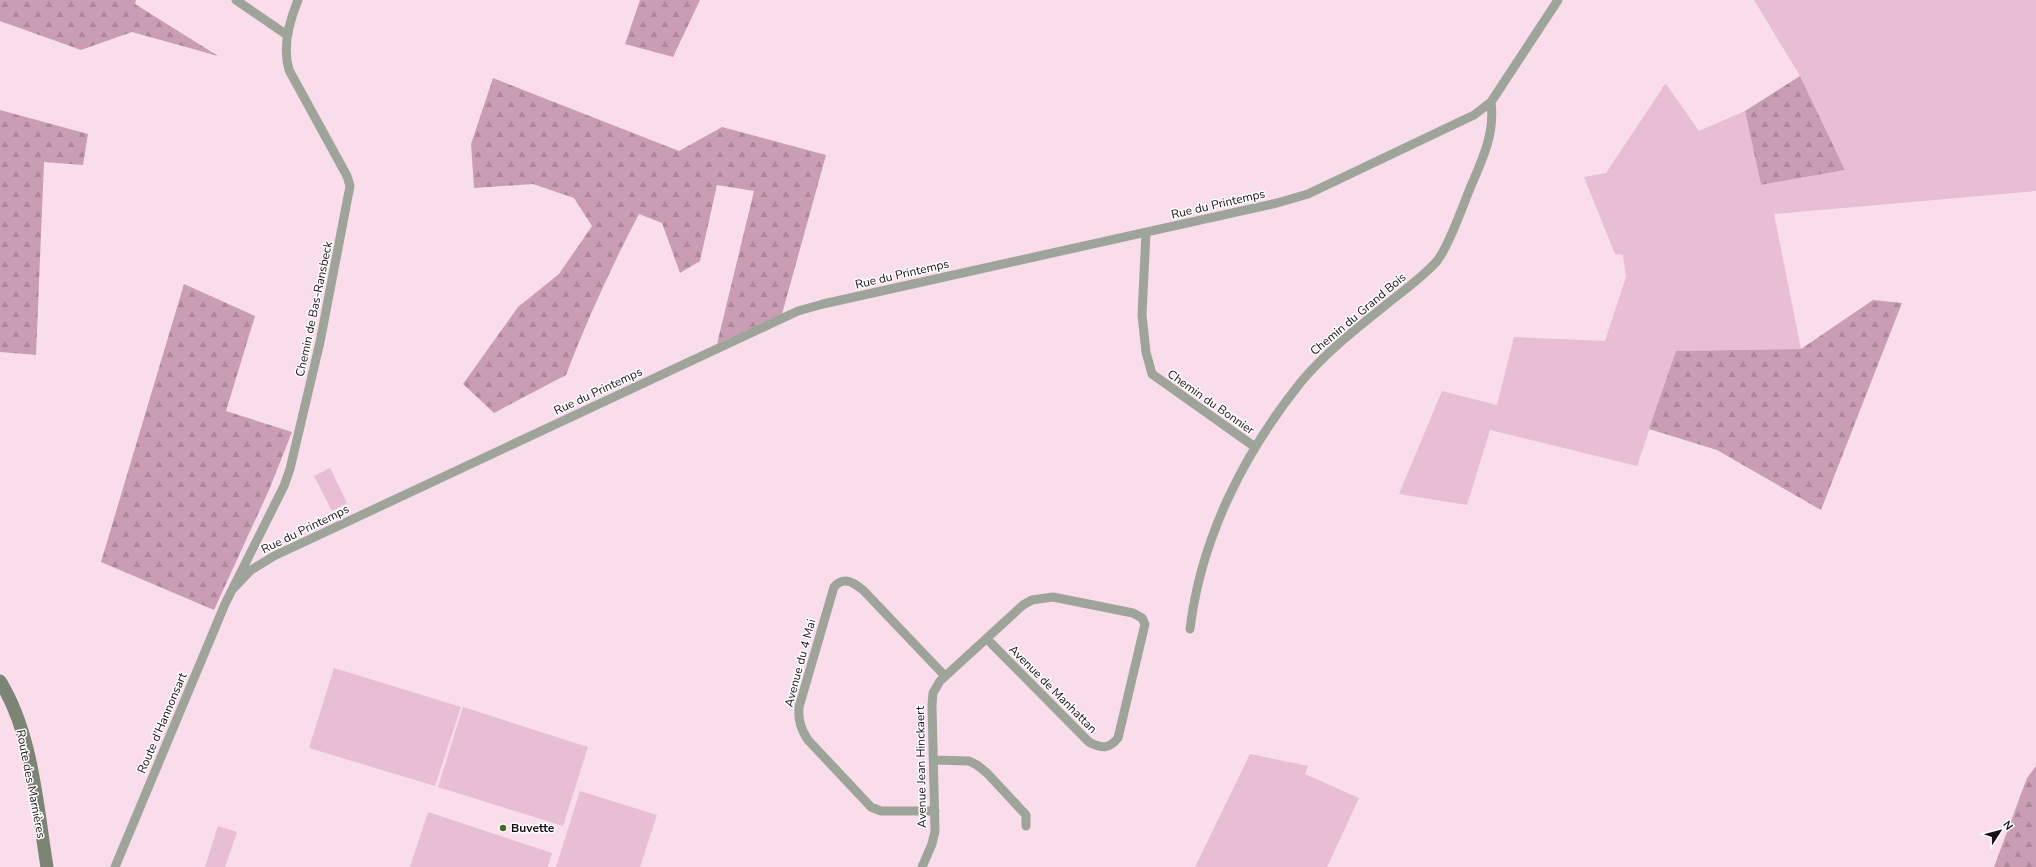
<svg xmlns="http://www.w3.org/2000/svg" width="2036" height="867" viewBox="0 0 2036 867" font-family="'Nunito Sans',sans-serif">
	<defs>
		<pattern id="forest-firs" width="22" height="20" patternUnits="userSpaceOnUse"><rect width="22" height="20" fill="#c99eb4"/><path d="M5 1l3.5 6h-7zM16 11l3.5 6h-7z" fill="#ac879a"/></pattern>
	</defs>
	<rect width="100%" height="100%" fill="#f9ddeb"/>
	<path fill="#e7bed3" d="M1754,0H2036V191L1774,214L1801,349L1676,351L1637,466L1490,430L1467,505L1399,494L1442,391L1497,405L1514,337L1605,341L1626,277L1623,255L1615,254L1584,177L1606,173L1662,89V87L1666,84L1699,131L1745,111L1761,185L1845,170L1800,76Z
		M330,468L347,503L332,511L314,476Z
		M334,668L461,707L435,786L309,748Z
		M463,707L588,747L563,826L438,787Z
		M1250,754L1308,766L1305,774L1359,798L1327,867H1195Z
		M580,791L657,815L640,867H556Z
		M428,812L552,853L548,867H410Z
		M218,826L237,832L225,867H205Z"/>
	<path fill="url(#forest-firs)" d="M0,0H136L135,4L218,56L132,32L81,50L0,21Z
		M640,0H700L673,57L625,44Z
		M1800,76L1845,170L1761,185L1745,111Z
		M493,78L679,151L722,127L826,155L782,314L717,344L754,191L717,185L700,261L680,273L662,223L639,214C611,267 587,320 566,375L494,413L463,384L518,307L559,274L592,226L574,198L533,184L474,188L471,144Z
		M0,110L88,134L83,165L44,162L36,355L0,352Z
		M184,284L255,316L226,411L292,432L269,490L214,610L101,562Z
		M1873,300L1902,303L1821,510L1717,450L1649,429L1676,351L1801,349Z
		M2036,766V867H1994L2027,778Z"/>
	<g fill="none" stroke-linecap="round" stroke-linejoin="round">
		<path stroke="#9ea49a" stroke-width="9" d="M236,0L287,35
			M1146,233L1142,315L1146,352L1152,374L1255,447
			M233,589L251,570L274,556L798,311L823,304L1277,203L1308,194L1474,115L1491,102L1558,0
			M1190,629C1201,538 1244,453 1301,382C1326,352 1357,328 1387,304C1404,290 1423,277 1437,261C1449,246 1463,205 1471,186C1483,158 1495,133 1491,102
			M934,760L969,761L977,765L987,773L1026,815V826
			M935,811H881L871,807L808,740C801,729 798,721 799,707L834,587C844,576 853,582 863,590L945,676
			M115,867L225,604L284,486L290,469L320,342L350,186L347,176L289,70C282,47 289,22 298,0
			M922,867L932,844L935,831L932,705L933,693L940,681L1023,605L1032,600L1053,597L1133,613L1142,618L1145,624L1118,738C1109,749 1102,749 1089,742L987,639"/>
		<path stroke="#7c8475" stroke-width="13" d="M0,681C33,735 37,806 47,867"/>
	</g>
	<circle fill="#486a22" stroke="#fff" stroke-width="1.5" cx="503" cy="828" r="4"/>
	<g text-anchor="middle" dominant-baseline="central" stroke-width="3" stroke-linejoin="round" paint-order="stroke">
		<g font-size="12" fill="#191015" stroke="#fff">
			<text transform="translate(1218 204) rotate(-13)">Rue du Printemps</text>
			<text transform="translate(902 274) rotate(-13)">Rue du Printemps</text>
			<text transform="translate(314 309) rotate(-78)">Chemin de Bas-Ransbeck</text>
			<text transform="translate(1358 314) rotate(-40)">Chemin du Grand Bois</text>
			<text transform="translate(598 391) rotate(-25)">Rue du Printemps</text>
			<text transform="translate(1211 402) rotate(35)">Chemin du Bonnier</text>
			<text transform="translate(305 529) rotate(-26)">Rue du Printemps</text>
			<text transform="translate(800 663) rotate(-75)">Avenue du 4 Mai</text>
			<text transform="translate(1053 689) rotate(45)">Avenue de Manhattan</text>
			<text transform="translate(162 723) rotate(-67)">Route d'Hannonsart</text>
			<text transform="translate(921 767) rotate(-91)">Avenue Jean Hinckaert</text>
			<text transform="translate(31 784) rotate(79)">Route des Marnières</text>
		</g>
		<g font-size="12" font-weight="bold" fill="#191015" stroke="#fff" text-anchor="start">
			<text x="511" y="828">Buvette</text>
		</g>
	</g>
	<g transform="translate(2000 831) rotate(54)" stroke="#ffffff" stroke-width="3" paint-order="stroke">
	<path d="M0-3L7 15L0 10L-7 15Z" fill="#191015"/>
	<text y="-6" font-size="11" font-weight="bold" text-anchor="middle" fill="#191015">N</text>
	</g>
</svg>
